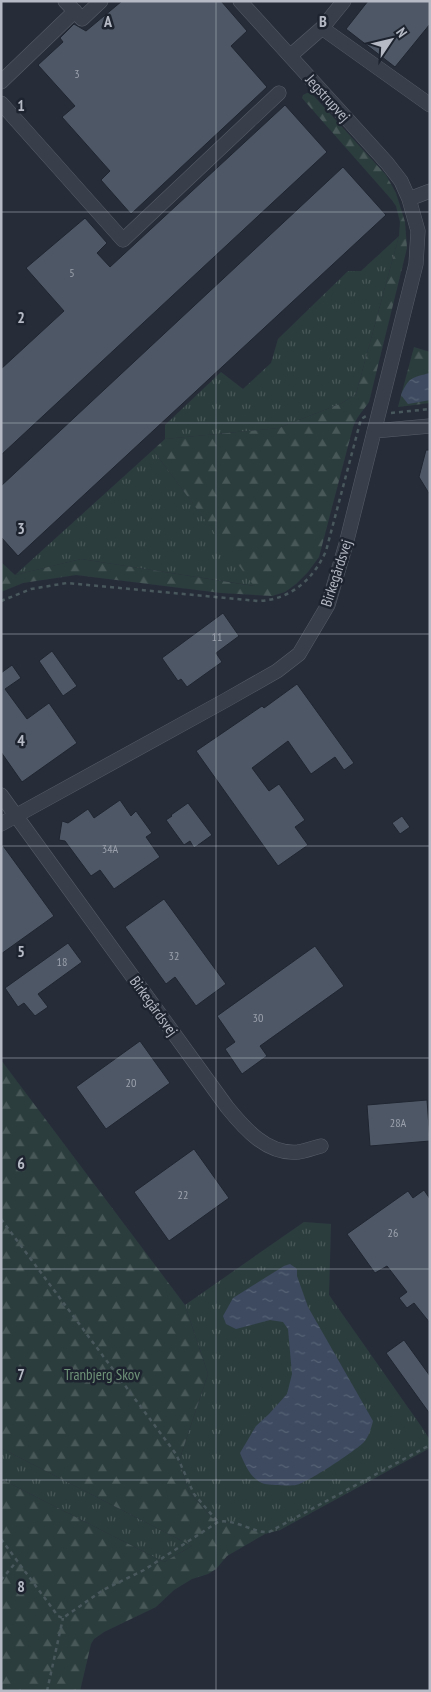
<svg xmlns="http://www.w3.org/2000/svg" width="431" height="1692" viewBox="0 0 431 1692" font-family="'PT Sans Narrow',sans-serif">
	<defs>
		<pattern id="grass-tufts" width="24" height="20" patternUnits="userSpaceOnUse" patternTransform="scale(1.25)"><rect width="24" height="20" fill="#2c3d3e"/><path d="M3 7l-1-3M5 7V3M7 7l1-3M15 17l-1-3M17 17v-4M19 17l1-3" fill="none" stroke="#485758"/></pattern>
		<pattern id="forest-firs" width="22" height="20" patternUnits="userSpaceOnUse" patternTransform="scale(1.25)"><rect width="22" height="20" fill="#2c3d3e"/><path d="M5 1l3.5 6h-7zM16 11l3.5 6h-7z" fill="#485758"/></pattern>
		<pattern id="water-ripples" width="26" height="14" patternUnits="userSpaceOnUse" patternTransform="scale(1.25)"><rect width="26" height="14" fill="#3d4a60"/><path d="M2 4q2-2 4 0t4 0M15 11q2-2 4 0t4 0" fill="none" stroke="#576275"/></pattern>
	</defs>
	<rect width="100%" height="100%" fill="#262d39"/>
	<path fill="url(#grass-tufts)" d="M399,236L356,394L342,403L279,428L165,439V425L221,372L243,389L271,363L278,339L348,271H361Z
		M153,450L255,586L81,559L15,575Z
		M304,1222L331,1224L329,1295L421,1426L430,1440V1448L280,1530L265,1534L259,1533L212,1518L189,1492L179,1461L208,1374L185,1305Z
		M1,1448L192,1546L164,1562L1,1479Z"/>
	<path fill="url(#forest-firs)" d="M307,93H311L386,175L396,193L405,222L407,248L369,402C363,411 357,416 353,427L319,557L308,572L296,584L285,592L272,596L221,593L76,575L23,583L1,592V562L15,575L81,559L254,586L153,450L165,439L279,428L342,403L356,394L399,236L400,222L396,206L391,199L302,98L303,95Z
		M414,347L430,352V403L398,407Z
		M1,1060L185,1305L208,1374L179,1461L189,1492L212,1518L265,1534L227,1556L216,1569L208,1574L192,1579L174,1590L156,1607L104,1632L94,1639L91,1644L80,1691H1V1479L164,1562L192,1546L1,1448Z"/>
	<path fill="url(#water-ripples)" d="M430,373V400L408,404L401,395C409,377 411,378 430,373Z
		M290,1264L297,1269V1276L308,1307L373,1421C371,1429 369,1436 364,1442C357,1450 305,1484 296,1485C290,1486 271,1485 265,1484C251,1480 245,1465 240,1453L256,1426L269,1414L287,1394L292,1374L288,1329L283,1322L270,1320L236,1329L226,1324L223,1316L233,1298L284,1266Z"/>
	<path fill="#4e5765" stroke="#202631" d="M122,1H221L247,31L231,46L267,87L131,214L101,180L110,171L62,117L75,106L38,65L63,42L60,38L74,24L86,31Z
		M368,1H430V24L395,67L346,29Z
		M285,105L327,152L1,455V369L64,311L26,268L85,218L107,243L97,253L110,267Z
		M343,167L386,215L18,556L1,537V486Z
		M426,450H430V495L419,477Z
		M223,613L239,636L216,653L222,662L187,687L181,679L178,681L162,658Z
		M52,651L77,686L63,696L39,661Z
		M12,665L21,678L5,689L27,719L49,703L77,743L22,782L1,752V673Z
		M297,684L354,763L344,770L335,757L311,774L288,741L252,768L269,791L279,784L305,820L295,827L308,845L278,866L196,751L262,706L264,708Z
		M120,800L131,816L136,811L152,833L146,837L160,857L114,889L100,870L91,876L65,841L59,840L62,821L68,823L88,809L94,818Z
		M188,803L212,835L194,848L190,841L184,845L166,820L172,816L171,815Z
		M402,816L410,827L400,834L392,823Z
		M1,843L54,916L1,954Z
		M164,899L226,984L196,1006L175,977L166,984L125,927Z
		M68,943L82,962L38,994L48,1007L35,1016L24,1003L18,1007L5,988Z
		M315,946L344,986L260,1046L267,1056L242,1074L225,1049L235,1042L217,1016Z
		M140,1041L170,1083L106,1129L76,1087Z
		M427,1100L430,1141L370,1146L367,1105Z
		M194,1149L229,1198L169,1241L134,1192Z
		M424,1190L430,1199V1323L414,1303L407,1308L399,1298L407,1292L387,1266L375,1273L347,1234L408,1191L413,1198Z
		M404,1340L430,1376V1414L386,1353Z"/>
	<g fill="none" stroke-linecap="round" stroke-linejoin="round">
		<g stroke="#575d68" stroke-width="15">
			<path id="minor" d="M65,1L82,19L101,1
				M322,28L344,1
				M290,56L322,28L430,105
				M1,82L75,11
				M1,103L123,240L279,93
				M409,199L430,191
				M374,431L430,426
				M1,795L227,1107C244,1128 267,1155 298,1152C305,1151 313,1148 321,1146
				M1,824L226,700L277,671L299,654L328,605L346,544L416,264L418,231L409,199L401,181L387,163L240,1"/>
		</g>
		<path stroke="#49585c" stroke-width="2.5" stroke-dasharray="4 4" stroke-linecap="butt" d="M391,413L430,409
			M1,601L31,589L67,583L258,601C290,600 313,580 326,551L361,419L366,416
			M1,1219L176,1454L194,1494L218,1522
			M1,1539L58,1616L63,1618L103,1590L144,1570L218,1522C234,1518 256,1534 269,1532L430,1445
			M1,1580L17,1561
			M47,1691L63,1618"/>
		<use href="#minor" stroke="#393f4a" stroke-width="14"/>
	</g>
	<path fill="none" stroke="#b5bac5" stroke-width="1" stroke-opacity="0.55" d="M216,1V1691M1,212H430M1,423H430M1,634H430M1,846H430M1,1058H430M1,1269H430M1,1480H430"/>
	<g text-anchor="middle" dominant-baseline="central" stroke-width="5" stroke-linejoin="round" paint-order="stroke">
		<g font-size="12" fill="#9ba1ad">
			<text x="77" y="73">3</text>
			<text x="72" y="272">5</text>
			<text x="217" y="636">11</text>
			<text x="110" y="848">34A</text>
			<text x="174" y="955">32</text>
			<text x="62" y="961">18</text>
			<text x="258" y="1017">30</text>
			<text x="131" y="1082">20</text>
			<text x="398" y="1122">28A</text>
			<text x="183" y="1194">22</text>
			<text x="393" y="1232">26</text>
		</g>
		<g font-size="15" fill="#b5bac5" stroke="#1e242f">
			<text transform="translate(328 98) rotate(48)">Jegstrupvej</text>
			<text transform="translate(336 573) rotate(-72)">Birkegårdsvej</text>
			<text transform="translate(154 1006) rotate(54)">Birkegårdsvej</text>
		</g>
		<g font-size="15" fill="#6f9379" stroke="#1e242f">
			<text x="102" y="1374">Tranbjerg Skov</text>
		</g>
	</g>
	<g font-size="16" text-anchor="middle" font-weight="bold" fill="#b5bac5" stroke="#1e242f" stroke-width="5" stroke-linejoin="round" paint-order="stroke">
		<text x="108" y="27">A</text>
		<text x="323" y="27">B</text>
		<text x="21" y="111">1</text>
		<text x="21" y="323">2</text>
		<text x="21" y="534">3</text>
		<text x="21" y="746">4</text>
		<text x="21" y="957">5</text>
		<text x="21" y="1169">6</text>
		<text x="21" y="1380">7</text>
		<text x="21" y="1592">8</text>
	</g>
	<rect width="431" height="1692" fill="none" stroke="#b5bac5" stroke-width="5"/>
	<g transform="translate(391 40) rotate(55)" stroke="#1e242f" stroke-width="4" paint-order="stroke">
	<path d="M0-4L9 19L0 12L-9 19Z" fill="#b5bac5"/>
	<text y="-8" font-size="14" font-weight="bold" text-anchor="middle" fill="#b5bac5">N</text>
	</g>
</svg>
